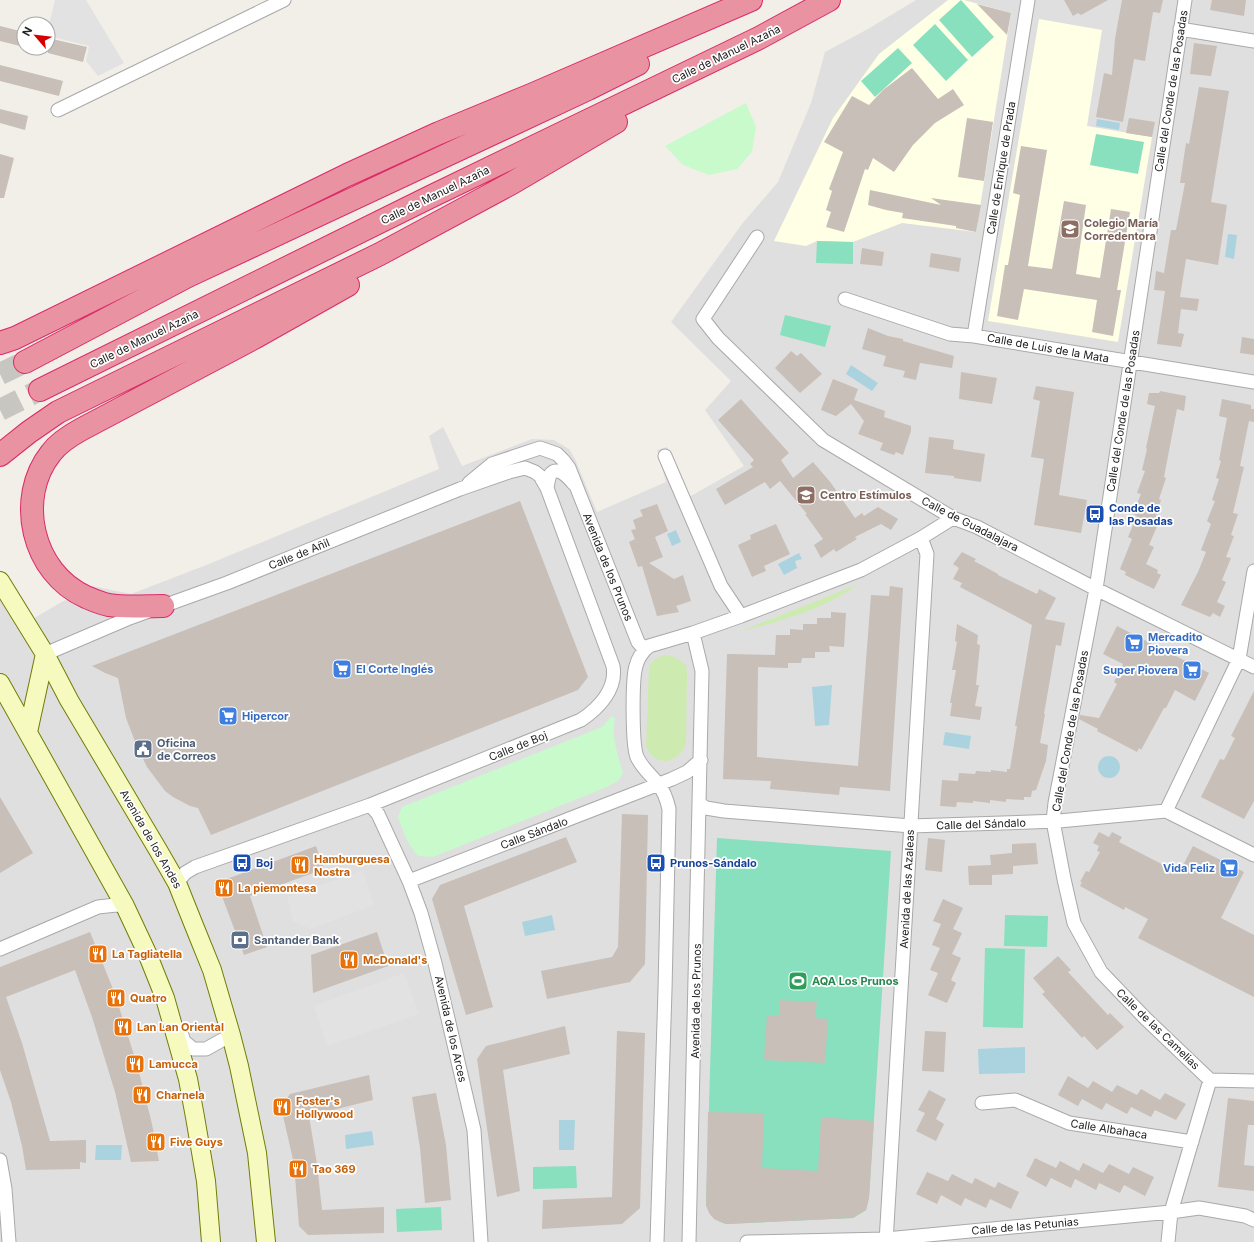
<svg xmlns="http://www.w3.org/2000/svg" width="1254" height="1242" viewBox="0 0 1254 1242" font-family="Inter,sans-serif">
	<rect width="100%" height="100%" fill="#f2efe9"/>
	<path fill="#e0dfdf" d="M916,0H1254V1242H0V575L26,623L58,604L92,586L131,594L209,564L439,469L429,436L443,427L462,466L532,439L554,440L569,449L575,459L597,512L666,482L657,450L667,447L689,497L744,466L705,410L731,381L671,322L742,224L778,182L811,103L825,52L868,29Z"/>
	<path fill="#ffffe5" d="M948,0H964L1011,13L976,232L902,223L853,242L817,241L806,246L774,241L833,118L879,54Z
		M1039,19L1102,30L1087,126L1152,137L1118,342L988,321Z"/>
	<path fill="#cdebb0" d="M859,584C824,609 783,621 741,631Z
		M663,655C673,655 679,659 686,665L687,673L686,745C677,764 655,768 646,746L649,666L653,661Z"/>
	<path fill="#c8facc" d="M746,103L756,127L752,152L737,169L709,175L683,165L665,146Z
		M612,716L615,718C611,737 618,755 623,773L619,780L607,787L433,857L418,856C407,844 403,831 398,817L402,807L602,727Z"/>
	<path fill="#88e0be" d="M961,0L994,37L972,57L939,20Z
		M935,24L968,60L946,81L913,45Z
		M898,48L912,63L875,97L861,81Z
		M1096,134L1144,142L1138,174L1090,165Z
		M817,241L853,242V264L816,263Z
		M785,315L831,326L825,347L780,335Z
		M717,838L891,851L869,1198L866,1210L853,1218L726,1224C714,1220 710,1216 706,1205Z
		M1005,915L1048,916L1047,947L1004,946Z
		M985,948L1025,949L1023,1028L983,1027Z
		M576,1166L577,1188L533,1189V1167Z
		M441,1207L442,1230L397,1232L396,1209Z"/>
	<path fill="#e2e2e2" d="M55,0H86L124,63L98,76L86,61L89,46L48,36V29Z
		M363,870L374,905L310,929L293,921L287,897Z
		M404,973L419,1014L327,1046L314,1006Z"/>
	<path fill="#aad3df" d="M1097,119L1120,123L1119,130L1096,126Z
		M1228,234L1237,235L1234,259L1225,257Z
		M851,365L878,383L872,391L846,374Z
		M676,530L681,542L672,546L667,534Z
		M799,553L802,559L795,561L797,568L784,575L778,564Z
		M832,685L829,725L815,726L812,687Z
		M945,732L971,736L969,749L943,745Z
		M1098 767a11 11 0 1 1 22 0a11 11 0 1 1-22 0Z
		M552,915L555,930L525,936L522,922Z
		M1025,1047V1073L979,1074L978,1049Z
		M559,1120H575L574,1150H559Z
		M372,1131L374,1145L346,1149L345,1135Z
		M96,1145H122L121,1160H95Z"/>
	<path fill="#c7bfb8" d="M1064,0H1108L1081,15L1078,13L1073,16Z
		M1122,0H1163L1160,13L1153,12L1145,61L1134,59L1123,122L1096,117L1104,73L1112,75L1115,39Z
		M1212,0H1246L1244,16L1210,10Z
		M977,4L1011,13L1007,35Z
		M0,26L24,32V47L0,41Z
		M48,38L87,47L83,62L48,53Z
		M1194,43L1217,46L1211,76L1190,74Z
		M0,65L63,81L59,96L0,81Z
		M912,68L938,99L953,89L964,105L935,123L913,145L894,172L873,158L868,170L865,169L844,232L826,227L831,212L826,210L832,191L829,189L843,152L824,142L852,96L869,105L883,90Z
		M1199,87L1229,91L1211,202L1227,205L1218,265L1186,259L1180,297L1199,299L1197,311L1181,309L1178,333L1184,334L1181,347L1157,344L1165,291L1154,290L1156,271L1164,273L1171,230H1176L1185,183H1180L1186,143L1189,144Z
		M0,109L28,116L25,130L0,123Z
		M967,118L993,122L984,181L958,177Z
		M1129,118L1155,122L1152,137L1126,133Z
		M1021,146L1047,150L1028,266L1052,269L1064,201L1086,205L1076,274L1100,278L1111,209L1130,212L1117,290H1121L1113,336L1092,332L1097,300L1024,289L1018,320L997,316L1005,265H1008L1020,195L1013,193Z
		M0,154L14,158L4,198H0Z
		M870,190L941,205L931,198L981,205L976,232L956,228V226L902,218L903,213L886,210L868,205Z
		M862,248L884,252L882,266L860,264Z
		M931,253L961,258L959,272L929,267Z
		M868,328L888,336L903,339V341L954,356L952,368L920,363L916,380L903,377L905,371L883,366L886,356L862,349Z
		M1242,337L1254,339V355L1240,353Z
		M791,351L797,356L801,353L822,374L800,393L775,368Z
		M961,372L997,378L992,404L959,399Z
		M833,379L858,389L854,400L885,411L884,417L911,426V431L903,455L896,452L894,455L880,450L883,443L858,434L864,421L851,404L836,416L821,410Z
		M1036,386L1074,392L1059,495L1087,500L1081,533L1034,525L1044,459L1031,457L1040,401L1033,399Z
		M1160,391L1186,396L1184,411L1177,409L1164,477L1166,478L1159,499L1161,500L1154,523L1158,524L1149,545L1154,547L1146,564L1158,570L1157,573L1161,575L1154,589L1125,575L1126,572L1120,569L1132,539L1128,537L1137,516L1133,514L1141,494L1137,493L1145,471L1142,470L1147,449L1146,448L1155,406L1147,404L1149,393H1159Z
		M741,399L789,453L781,460L793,478L813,462L831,483L855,518L862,513L864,516L878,507L898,519L891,530L881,524L855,537L857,539L836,552L834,549L821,558L814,545L823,539L805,514H807L780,481L770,489L765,482L725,505L716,489L753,467L750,464L754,460L718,420Z
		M1222,399L1251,405V409H1254V422L1249,421L1240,466L1244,467L1233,513L1238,514L1231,535L1234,536L1226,557L1231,558L1222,580L1226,582L1217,602L1225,606L1220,617L1213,613L1210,617L1181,605L1198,572L1206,552L1201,550L1211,524L1207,521L1215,501L1212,500L1219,479L1216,478L1221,461L1219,460L1227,418L1219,416Z
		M929,437L954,440L953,449L985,454L981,482L954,478V476L925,473Z
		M520,501L588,677L578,690L211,835L198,808L190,806L173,797L165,791L147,767L136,744L126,718L118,678L105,673L92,666Z
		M657,504L668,531L655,537L663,557L649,563L674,579L683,575L691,601L676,606L679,612L657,616L642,566L638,567L629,542L635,539L631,530L636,529L633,520L643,516L640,510Z
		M776,524L790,554L764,566L766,571L752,577L738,545L751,539L750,535Z
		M962,552L976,559L974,561L998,574V575L1037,594L1039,589L1056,598L1045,619L1065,623L1061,646L1056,645L1044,714H1045L1040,743L1048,745L1046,761L1036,790L1032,791L1031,797H1024V800L1006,799V802L990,800V803L973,801V803L957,802L956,807L940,806L942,780L958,781L959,773L975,774L976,771L991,772V770L1007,772V769H1010L1017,726H1015L1032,625L960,587L962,583L953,579L959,568L953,564Z
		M890,586L903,588L890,791L840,787L839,795L770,789L771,781L723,779L727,654L775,655L776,635H790V629L803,630V624H817V618H831V612L846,613L844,647L829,646L830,652H815V658H802L801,663H788V668L758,667L757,757L858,766L871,595L889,596Z
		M957,624L978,635L977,644L980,645L976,685H979L975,706L982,707L980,720L950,716L952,703H950L956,670H952L957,642L955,641Z
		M1117,626L1209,673L1195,701L1175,690L1166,708H1164L1141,750L1139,748L1137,752L1097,731L1098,729L1079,719L1080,715L1099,718L1117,684L1114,682L1123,664L1103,654Z
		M1254,691V801L1244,819L1201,797L1220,759L1224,760L1235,738L1231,736Z
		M0,797L33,853L0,873Z
		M622,814L648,815L645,964L630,982L547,999L541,971L612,957L618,947Z
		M1099,832L1109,837L1112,832L1122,837L1119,842L1179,873L1193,846L1244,872L1221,918L1254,935V997L1138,938L1148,919L1125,907L1124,910L1080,886L1082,882H1080L1086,871L1089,872L1100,852L1097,851L1099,846L1093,843Z
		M566,837L577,862L464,906L493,1007L466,1015L432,899L440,885Z
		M928,838L945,840L942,872L925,870Z
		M1036,843L1038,864L1013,866V874L992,875V874V885H969L968,866L991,865L990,855L1012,853V844Z
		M316,846L324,869L250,896L267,947L244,955L220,891L224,880Z
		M943,899L963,908L953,929L962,933L952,954L961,958L951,980L956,983L947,1003L928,995L938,973L930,970L940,948L932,945L941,924L933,921Z
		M90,932L115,994L138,1068L152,1124L159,1161L131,1162L115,1092L92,1017L75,970L6,997L22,1043L50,1141L86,1140V1163L80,1162V1169L26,1170L22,1146L11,1102L0,1070V967Z
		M377,932L388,966L313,993L311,955Z
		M1058,956L1071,970L1068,972L1108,1015L1110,1013L1124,1027L1097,1050L1084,1036L1082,1038L1042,994L1045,992L1033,978Z
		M779,1000L817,1002L815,1018L828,1019L825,1063L764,1060L767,1015L779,1016Z
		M565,1026L570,1054L503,1070L520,1191L497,1197L477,1059L486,1046Z
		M617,1031L645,1033L640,1208L622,1224L542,1229L543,1200L612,1197Z
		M925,1031L946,1032L944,1072L922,1071Z
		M369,1075L373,1100L309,1116L317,1164L322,1210L384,1207V1233L308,1235L299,1226L294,1164L281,1107L290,1094Z
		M1068,1076L1088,1088L1093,1081L1112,1092L1117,1085L1137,1095L1141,1089L1160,1100L1165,1093L1186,1104L1176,1120L1155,1110L1151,1117L1131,1107L1127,1114L1106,1103L1102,1110L1082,1099L1078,1106L1058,1095Z
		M929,1090L946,1099L936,1119L944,1124L936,1141L916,1131L925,1113L918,1110Z
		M436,1093L446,1145L451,1200L425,1203L420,1148L412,1097Z
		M1228,1098L1254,1101V1125H1248L1244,1165L1254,1166V1191L1218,1187Z
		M708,1112L764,1113L762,1168L818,1171L821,1117L874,1121L869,1198L866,1210L853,1218L726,1224L714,1219L709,1213L706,1205Z
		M1035,1158L1056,1168L1060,1161L1079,1171L1083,1163L1103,1173L1109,1164L1129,1174L1133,1167L1154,1177L1145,1196L1124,1185L1120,1193L1099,1183L1096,1190L1075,1179L1071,1188L1051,1178L1052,1176L1046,1187L1026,1176Z
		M927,1172L948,1181L952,1174L972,1184L975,1178L995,1188L998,1182L1019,1192L1011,1209L990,1199L986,1208L965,1198L961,1206L941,1195L937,1204L916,1194Z"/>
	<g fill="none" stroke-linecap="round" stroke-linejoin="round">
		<path stroke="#c8c6c1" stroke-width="22" stroke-dasharray="22 11" stroke-linecap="butt" d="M0,374L25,362
			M0,410L40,390"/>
		<g stroke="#a9a9a9" stroke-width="15">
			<path id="minor" d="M1180,29L1254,41
				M58,110L284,0
				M757,237L703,319L718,338L823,440L953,518L977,527L1096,589L1254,667
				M845,299L950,334L974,336L1254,382
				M974,336L1028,0
				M665,456L721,586L741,616
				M469,483L492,464L540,448L557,454L563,460L569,468L638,642L644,649
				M547,488C548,484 548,479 550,475C557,464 569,478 574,484
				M45,654L127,619L227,583L460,489L509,472L525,468L535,472L540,476L547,488L613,666C617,689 599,708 581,720L370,805L195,867L185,873L177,883
				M700,804L706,808L724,811L911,826L1059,821L1166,811L1254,855
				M370,805L378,814L409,881L421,913L435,963L474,1130L481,1242
				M1166,811L1239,659L1254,571
				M409,881L672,779L687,772L701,760
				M0,949L98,907L116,905L125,906
				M180,1030L184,1041L193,1049H206L231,1035
				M1210,1080L1254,1081
				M982,1103L1015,1100L1069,1123L1192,1142
				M0,1160L5,1189L9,1242
				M657,1242L665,990L669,809C667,800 664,791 658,784C651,775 642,768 637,757C632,745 632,679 636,666C638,658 643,651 649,646L693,633L741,616L861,570L921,538L953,518
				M689,1242L702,671L693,633
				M747,1242L886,1239L1171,1212L1199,1208L1245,1216L1254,1220
				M886,1242L927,554L921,538
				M1168,1242L1171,1212L1210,1080L1144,1017L1101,972L1074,923L1064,879L1053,821L1055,803L1096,589L1185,0"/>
		</g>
		<g stroke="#707d05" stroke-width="20">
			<path id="secondary" d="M0,581L45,654L69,700L158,850L177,883L195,928L212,970L231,1035L239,1066L257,1153L266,1242
				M0,683L125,906L147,953L165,998L188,1079L195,1117L206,1181L211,1242
				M28,732L45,654"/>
		</g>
		<g stroke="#dc2a67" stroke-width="24">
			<path id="motorway" d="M0,343L15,338L347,175L439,133L531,95L751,0
				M25,362L188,276L588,89L638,64
				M40,390L430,197L759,38L829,0
				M0,455L29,432L58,412L380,254L512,183L616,122
				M163,606C146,606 126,608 109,605C102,604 93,600 86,597C32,573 15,498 51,453C59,442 71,435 82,429L254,338L348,285"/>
		</g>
		<use href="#minor" stroke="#fff" stroke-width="13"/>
		<use href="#secondary" stroke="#f7fabf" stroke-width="18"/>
		<use href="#motorway" stroke="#e892a2" stroke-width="22"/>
	</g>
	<defs>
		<g id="school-square" transform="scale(1)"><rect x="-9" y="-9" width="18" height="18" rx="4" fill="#8d6e63" stroke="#fff"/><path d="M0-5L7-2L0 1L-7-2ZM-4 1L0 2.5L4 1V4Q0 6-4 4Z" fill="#fff"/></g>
		<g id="bus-square" transform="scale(1)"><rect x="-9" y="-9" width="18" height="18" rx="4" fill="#1a4fb4" stroke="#fff"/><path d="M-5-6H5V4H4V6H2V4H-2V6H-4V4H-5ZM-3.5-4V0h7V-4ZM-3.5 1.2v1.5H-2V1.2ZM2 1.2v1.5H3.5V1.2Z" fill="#fff"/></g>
		<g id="supermarket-square" transform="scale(1)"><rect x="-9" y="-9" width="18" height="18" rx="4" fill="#3f7fe0" stroke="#fff"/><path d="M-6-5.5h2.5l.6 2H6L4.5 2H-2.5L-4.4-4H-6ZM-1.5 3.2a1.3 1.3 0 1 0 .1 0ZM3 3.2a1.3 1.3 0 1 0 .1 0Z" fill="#fff"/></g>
		<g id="civic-square" transform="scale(1)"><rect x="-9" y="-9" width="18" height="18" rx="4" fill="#5c6f8a" stroke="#fff"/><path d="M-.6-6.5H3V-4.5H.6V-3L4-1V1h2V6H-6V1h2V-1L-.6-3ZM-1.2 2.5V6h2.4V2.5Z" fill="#fff"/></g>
		<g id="restaurant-square" transform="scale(1)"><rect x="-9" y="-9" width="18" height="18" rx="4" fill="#e8710a" stroke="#fff"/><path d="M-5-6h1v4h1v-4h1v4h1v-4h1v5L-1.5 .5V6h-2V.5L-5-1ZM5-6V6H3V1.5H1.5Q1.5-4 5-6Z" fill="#fff"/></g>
		<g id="bank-square" transform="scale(1)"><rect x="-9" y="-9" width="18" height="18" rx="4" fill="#5c6f8a" stroke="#fff"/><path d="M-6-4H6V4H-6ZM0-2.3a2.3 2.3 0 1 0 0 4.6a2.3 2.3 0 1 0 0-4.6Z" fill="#fff"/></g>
		<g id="stadium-square" transform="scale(1)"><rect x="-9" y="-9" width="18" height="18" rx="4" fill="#2e9e5b" stroke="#fff"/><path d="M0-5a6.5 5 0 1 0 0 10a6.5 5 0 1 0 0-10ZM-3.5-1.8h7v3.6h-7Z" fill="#fff"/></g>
	</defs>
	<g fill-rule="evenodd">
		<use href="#school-square" x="1070" y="229"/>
		<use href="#school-square" x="806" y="495"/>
		<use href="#bus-square" x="1095" y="514"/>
		<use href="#supermarket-square" x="1134" y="643"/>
		<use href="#supermarket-square" x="342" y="669"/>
		<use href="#supermarket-square" x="1192" y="670"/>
		<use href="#supermarket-square" x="228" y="716"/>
		<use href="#civic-square" x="143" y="749"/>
		<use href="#bus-square" x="242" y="863"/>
		<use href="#bus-square" x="656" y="863"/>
		<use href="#restaurant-square" x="300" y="865"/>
		<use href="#supermarket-square" x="1229" y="868"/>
		<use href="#restaurant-square" x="224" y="888"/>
		<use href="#bank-square" x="240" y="940"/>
		<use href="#restaurant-square" x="98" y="954"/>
		<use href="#restaurant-square" x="349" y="960"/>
		<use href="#stadium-square" x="798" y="981"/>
		<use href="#restaurant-square" x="116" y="998"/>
		<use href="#restaurant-square" x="123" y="1027"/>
		<use href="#restaurant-square" x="135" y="1064"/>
		<use href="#restaurant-square" x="142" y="1095"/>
		<use href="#restaurant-square" x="282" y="1107"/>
		<use href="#restaurant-square" x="156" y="1142"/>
		<use href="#restaurant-square" x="298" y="1169"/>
	</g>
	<g text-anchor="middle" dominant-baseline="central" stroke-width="3.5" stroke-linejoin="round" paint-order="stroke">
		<g font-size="11" fill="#222" stroke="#fff">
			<text transform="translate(726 54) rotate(-26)">Calle de Manuel Azaña</text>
			<text transform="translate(1171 91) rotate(-81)">Calle del Conde de las Posadas</text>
			<text transform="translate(1001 168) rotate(-81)">Calle de Enrique de Prada</text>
			<text transform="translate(435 195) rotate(-26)">Calle de Manuel Azaña</text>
			<text transform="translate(144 339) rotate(-26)">Calle de Manuel Azaña</text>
			<text transform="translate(1048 348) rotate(10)">Calle de Luis de la Mata</text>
			<text transform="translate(1123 411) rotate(-81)">Calle del Conde de las Posadas</text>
			<text transform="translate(970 524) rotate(27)">Calle de Guadalajara</text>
			<text transform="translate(299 554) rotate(-22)">Calle de Añil</text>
			<text transform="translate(608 567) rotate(68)">Avenida de los Prunos</text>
			<text transform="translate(1070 731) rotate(-80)">Calle del Conde de las Posadas</text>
			<text transform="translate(518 746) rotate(-22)">Calle de Boj</text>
			<text transform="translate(981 824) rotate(-2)">Calle del Sándalo</text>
			<text transform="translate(534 833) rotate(-21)">Calle Sándalo</text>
			<text transform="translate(151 839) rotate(60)">Avenida de los Andes</text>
			<text transform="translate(907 889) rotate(-87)">Avenida de las Azaleas</text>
			<text transform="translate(696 1001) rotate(-89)">Avenida de los Prunos</text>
			<text transform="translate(451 1029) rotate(77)">Avenida de los Arces</text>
			<text transform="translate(1158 1029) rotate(44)">Calle de las Camelias</text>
			<text transform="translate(1109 1129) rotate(9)">Calle Albahaca</text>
			<text transform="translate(1025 1226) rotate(-5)">Calle de las Petunias</text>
		</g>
		<g font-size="11" font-weight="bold" fill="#785e54" stroke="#fff" text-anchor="start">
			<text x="1084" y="223">Colegio María<tspan x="1084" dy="13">Corredentora</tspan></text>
			<text x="820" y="495">Centro Estímulos</text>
		</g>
		<g font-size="11" font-weight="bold" fill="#164399" stroke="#fff" text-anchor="start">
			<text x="1109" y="508">Conde de<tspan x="1109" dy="13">las Posadas</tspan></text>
			<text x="256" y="863">Boj</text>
			<text x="670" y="863">Prunos-Sándalo</text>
		</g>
		<g font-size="11" font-weight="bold" fill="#366cbe" stroke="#fff" text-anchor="start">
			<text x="1148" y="637">Mercadito<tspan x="1148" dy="13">Piovera</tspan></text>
			<text x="356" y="669">El Corte Inglés</text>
			<text x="1178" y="670" text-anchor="end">Super Piovera</text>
			<text x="242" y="716">Hipercor</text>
			<text x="1215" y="868" text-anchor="end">Vida Feliz</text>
		</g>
		<g font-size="11" font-weight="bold" fill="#4e5e75" stroke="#fff" text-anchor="start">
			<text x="157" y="743">Oficina<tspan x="157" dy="13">de Correos</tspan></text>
			<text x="254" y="940">Santander Bank</text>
		</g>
		<g font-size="11" font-weight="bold" fill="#c56008" stroke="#fff" text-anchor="start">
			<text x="314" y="859">Hamburguesa<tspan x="314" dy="13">Nostra</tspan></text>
			<text x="238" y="888">La piemontesa</text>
			<text x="112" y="954">La Tagliatella</text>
			<text x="363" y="960">McDonald's</text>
			<text x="130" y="998">Quatro</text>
			<text x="137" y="1027">Lan Lan Oriental</text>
			<text x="149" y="1064">Lamucca</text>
			<text x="156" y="1095">Charnela</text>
			<text x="296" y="1101">Foster's<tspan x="296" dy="13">Hollywood</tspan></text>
			<text x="170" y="1142">Five Guys</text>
			<text x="312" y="1169">Tao 369</text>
		</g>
		<g font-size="11" font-weight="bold" fill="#27864d" stroke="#fff" text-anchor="start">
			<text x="812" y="981">AQA Los Prunos</text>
		</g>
	</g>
	<g transform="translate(36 36) rotate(298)"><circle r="19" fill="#ffffff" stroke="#a7a7a7"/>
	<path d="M0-3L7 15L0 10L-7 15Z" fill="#d40000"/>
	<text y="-6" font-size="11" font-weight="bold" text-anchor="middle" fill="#222222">N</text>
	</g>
</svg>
